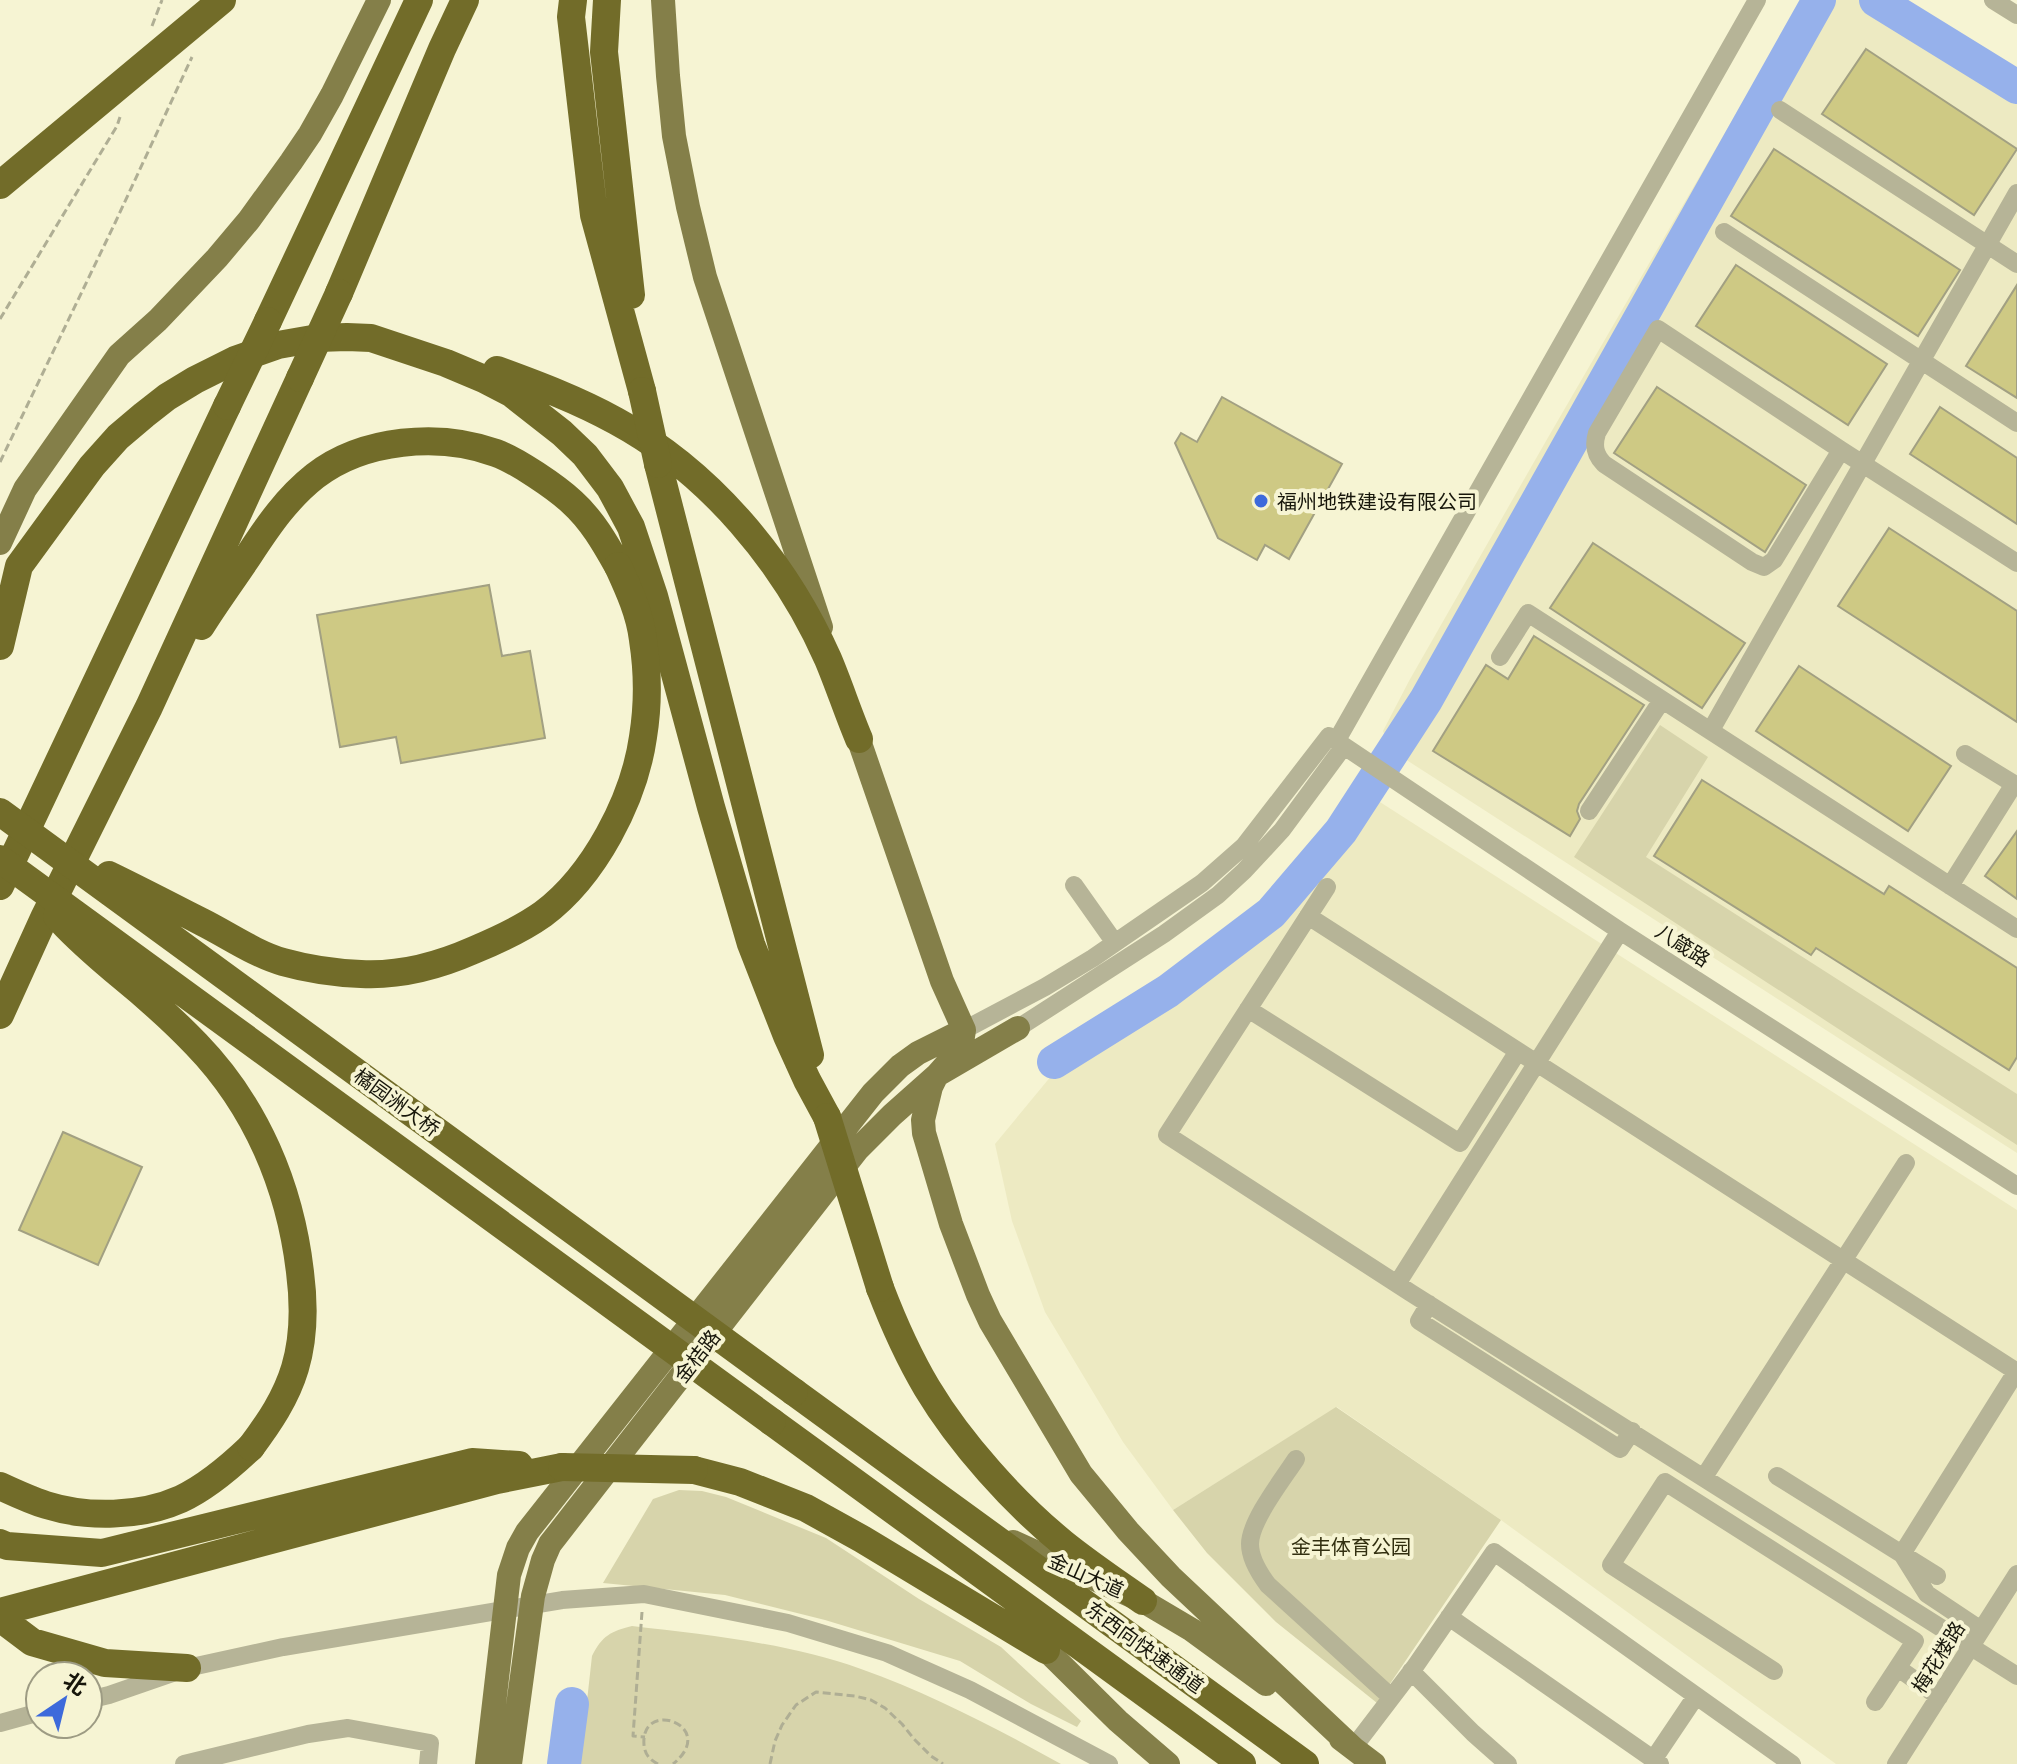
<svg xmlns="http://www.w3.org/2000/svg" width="2017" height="1764" viewBox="0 0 2017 1764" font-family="Mulish,'Noto Sans SC',sans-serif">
	<rect width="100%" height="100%" fill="#f6f4d3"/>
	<path fill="#edeac2" d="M1802,0H1860L2017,95V1153L1391,750L1383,731L1409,681L1546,441Z
		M1358,788L2017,1210V1764H1836L1501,1520L1337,1407L1173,1510L1123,1442L1045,1312L1012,1221L995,1144L1066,1058L1225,930L1288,889Z"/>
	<path fill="#d7d4ab" d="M1660,725L1708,757L1646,857L2017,1094V1145L1574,857Z
		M1336,1407L1501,1520L1377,1703L1276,1622L1207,1553L1173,1510Z
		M679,1490L702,1491L726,1497L826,1538L919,1599L1001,1647L1081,1721L1077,1727L1031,1704L960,1661L825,1620L725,1595L603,1583L653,1499Z
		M632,1626C708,1635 789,1643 861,1669C931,1694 996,1728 1061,1764H580L592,1656C602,1636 611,1631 632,1626Z"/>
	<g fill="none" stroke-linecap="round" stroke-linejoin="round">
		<path stroke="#96b1eb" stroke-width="34" d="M1876,0L2017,87
			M1054,1062L1168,991L1271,913L1341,831L1426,700L1819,0
			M564,1764L572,1704"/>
	</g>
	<path fill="#cec984" stroke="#a2a082" stroke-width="2" d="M1866,49L2017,149L1974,215L1822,114Z
		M1774,149L1960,270L1918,336L1731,216Z
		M1736,265L1887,364L1848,425L1696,326Z
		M2017,285V398L1966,366Z
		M1657,387L1806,485L1765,552L1614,453Z
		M1222,397L1342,464L1289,559L1265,545L1257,560L1218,538L1175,443L1181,433L1197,442Z
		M1940,407L2017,458V524L1910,454Z
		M1889,528L2017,611V722L1838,606Z
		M1593,543L1745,643L1702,708L1550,608Z
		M489,585L502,656L530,651L545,738L401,763L396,737L340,747L317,615Z
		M1534,636L1644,705L1579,804L1577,811L1580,819L1570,836L1433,751L1486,665L1508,679Z
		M1799,666L1951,766L1908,831L1756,731Z
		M1702,780L1884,894L1889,886L2017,968V1057L2009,1070L1816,948L1811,955L1654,856Z
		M2017,831V899L1985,876Z
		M63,1132L142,1167L98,1265L19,1230Z"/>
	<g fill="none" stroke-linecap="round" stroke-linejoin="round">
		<path stroke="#afae94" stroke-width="3" stroke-dasharray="8 4" stroke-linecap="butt" d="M152,26L162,0
			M0,319L117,126L120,117
			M0,462L115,223L192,57
			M642,1612L633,1736L645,1737
			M658,1764C650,1760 645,1755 644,1745C640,1697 720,1726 673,1764
			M770,1764L775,1741L782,1725L796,1705L816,1692L855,1696L871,1700L885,1708L902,1724L914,1739L931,1756L943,1764"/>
		<path stroke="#b6b497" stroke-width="18" d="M1993,0L2017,15
			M1780,110L2017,264
			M1724,232L2017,423
			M1841,450L1774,560L1764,567L1752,562L1604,464C1595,455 1593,446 1597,433L1658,329L1841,450L2017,563
			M1500,657L1528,613L2017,929
			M1711,730L2017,193
			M1337,740L1757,0
			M1589,811L1662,700
			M1074,885L1115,943
			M1950,886L2014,784L1965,754
			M1327,887L1167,1135L1411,1293L2017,1676
			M1308,916L2017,1372
			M1248,1009L1460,1143L1518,1051
			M1018,1028L1164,934L1218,895L1244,871L1282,830L1344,746
			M964,1030L1045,987L1093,958L1202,883L1244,846L1329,736L1620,931L2017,1186
			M1397,1284L1620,931
			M1429,1304L1419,1321L1620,1449L1632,1431
			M1296,1459C1283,1479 1250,1521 1250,1544C1250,1559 1259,1573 1268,1585L1391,1697
			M1777,1476L1937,1576
			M1704,1477L1906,1163
			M1449,1617L1660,1764
			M1981,1630L1927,1594L1902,1554L2016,1372
			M1898,1668L1939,1697
			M1411,1671L1473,1733L1508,1764
			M1774,1671L1611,1565L1665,1482L1915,1641L1875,1702
			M88,1700L109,1695L187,1668L283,1647L562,1600L644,1594L788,1623L887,1653L970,1690L1109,1764
			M0,1723L40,1712
			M1353,1748L1414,1668L1494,1552L1792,1764
			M1653,1760L1696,1696
			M184,1764L308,1734L348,1728L430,1743L428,1764
			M1896,1764L2017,1574"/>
		<path stroke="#847f49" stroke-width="24" d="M663,0L668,76L674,136L688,207L705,277L821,627
			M0,543L25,489L119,355L158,320L217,258L249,220L291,162L310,134L332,95L379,0
			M853,723L942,981L964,1030L962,1043L953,1057L937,1075L931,1087L923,1120L924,1133L951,1224L978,1295L990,1321L1081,1474L1128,1531L1171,1577L1353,1748
			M1013,1542L1143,1601L1192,1630L1266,1684
			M1033,1637L1118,1721L1168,1764
			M1341,1739L1374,1764
			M487,1764L509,1575L518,1548L527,1532L873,1093L900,1066L918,1053L964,1030
			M510,1764L533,1596L543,1560L550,1544L857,1150L892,1115L937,1075L1018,1028"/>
		<path stroke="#726c29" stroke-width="28" d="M573,0L571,17L594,215L642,391
			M607,0L604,52L631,295
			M339,293L442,49L465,0
			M268,321L419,0
			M497,370C538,385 578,400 616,421C710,472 785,562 828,659C839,685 848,713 859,739
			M658,464L810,1055
			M201,626C216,602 233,579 249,555C268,526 287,498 315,476C363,439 439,432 496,453C516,460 556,487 572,502C592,520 605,543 618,566
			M0,646L19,566L92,466L118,437L144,415L167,397L195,380L235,360L278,345L318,338L347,337L371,338L446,363L484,379L511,393L562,433L585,455L610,488L631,527L654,596L711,807L751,944L787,1036L807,1080L827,1117
			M0,886L227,406
			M0,1015L44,918L149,707L300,378
			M880,1288C893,1322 908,1356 927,1388C960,1443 1014,1503 1063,1543C1089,1564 1116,1582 1143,1601
			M794,1392L1305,1764
			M772,1422L1242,1764
			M694,1470L740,1482L806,1508L862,1539L1046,1650
			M0,1486C15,1493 30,1500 46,1505C87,1518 141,1517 181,1499C207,1487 230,1467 251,1447
			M0,1543L7,1546L102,1553L472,1462L519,1465
			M0,1612L497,1480L562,1467
			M0,1618L32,1642L105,1663L187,1668"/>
		<path stroke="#726c29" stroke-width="28" d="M0,185L222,0
			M300,378L339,293
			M642,391L658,464
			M227,406L268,321
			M0,812L794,1392
			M0,859L772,1422
			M109,875C140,890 171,906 202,922C228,935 255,954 283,962C308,969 336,973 361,974C399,976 440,965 474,950C498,940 522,929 543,914C594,876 634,800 643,737C648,706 648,672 643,640C640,614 629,590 618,566
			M57,916C76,938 97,955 119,974C146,996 172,1019 196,1044C256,1106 290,1186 300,1272C304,1303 304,1338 295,1368C286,1398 269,1423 251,1447
			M827,1117L880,1288
			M562,1467L694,1470"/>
	</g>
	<circle fill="#3d6adb" stroke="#f6f4d3" stroke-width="3" cx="1261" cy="501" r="8"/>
	<g text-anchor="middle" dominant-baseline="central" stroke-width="8" stroke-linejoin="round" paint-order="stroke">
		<g font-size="20" fill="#17160b" stroke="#f6f4d3" text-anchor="start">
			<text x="1277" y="501">福州地铁建设有限公司</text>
		</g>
		<g font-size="20" fill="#17160b" stroke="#f6f4d3">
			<text transform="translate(1683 945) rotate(33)">八箴路</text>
			<text transform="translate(397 1102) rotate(36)">橘园洲大桥</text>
			<text transform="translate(697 1356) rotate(-52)">金桔路</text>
			<text transform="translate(1086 1575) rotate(24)">金山大道</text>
			<text transform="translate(1145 1647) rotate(36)">东西向快速通道</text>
			<text transform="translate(1938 1657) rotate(-58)">梅花楼路</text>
		</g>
		<g font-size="20" fill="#322f10" stroke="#f6f4d3">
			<text x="1351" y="1546">金丰体育公园</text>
		</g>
	</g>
	<g transform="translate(64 1700) rotate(35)"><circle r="38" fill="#f6f4d3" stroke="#9d9b83" stroke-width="2"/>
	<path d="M0-6L14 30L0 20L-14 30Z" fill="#3d6adb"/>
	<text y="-12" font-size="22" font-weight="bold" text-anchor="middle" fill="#17160b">北</text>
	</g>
</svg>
